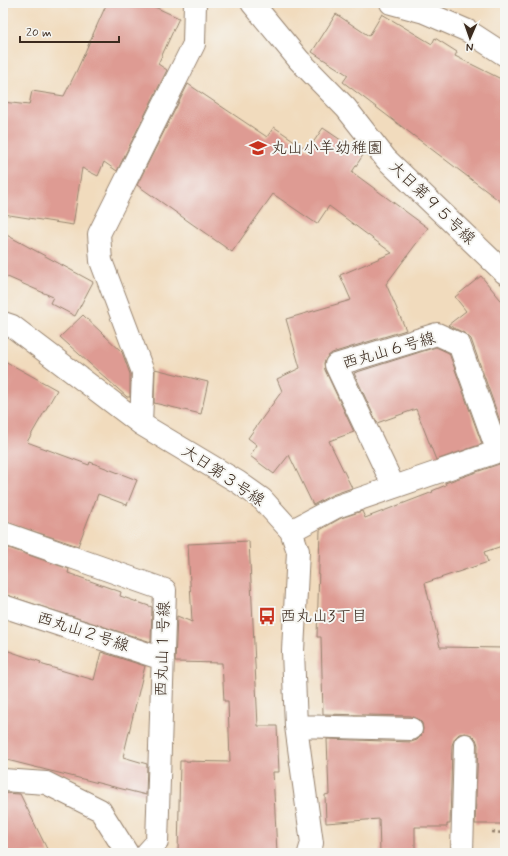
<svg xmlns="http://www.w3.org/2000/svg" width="508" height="856" viewBox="0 0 508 856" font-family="Mynerve,'Klee One',sans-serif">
	<rect width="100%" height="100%" fill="#f6f6f2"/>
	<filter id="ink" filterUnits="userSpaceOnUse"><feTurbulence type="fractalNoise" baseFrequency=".025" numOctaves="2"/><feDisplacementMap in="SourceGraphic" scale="8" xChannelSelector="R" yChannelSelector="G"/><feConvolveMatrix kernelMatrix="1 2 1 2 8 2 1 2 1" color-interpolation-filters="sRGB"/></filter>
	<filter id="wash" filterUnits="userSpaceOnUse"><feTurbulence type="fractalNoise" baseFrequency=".012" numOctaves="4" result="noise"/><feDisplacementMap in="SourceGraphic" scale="16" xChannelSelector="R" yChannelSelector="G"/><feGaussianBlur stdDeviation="0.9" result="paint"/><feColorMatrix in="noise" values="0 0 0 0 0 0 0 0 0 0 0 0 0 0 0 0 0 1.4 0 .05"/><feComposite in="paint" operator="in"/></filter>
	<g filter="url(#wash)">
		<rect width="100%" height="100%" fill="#f1dbbd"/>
		<g id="blocks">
			<path fill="#de9b93" d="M107,3H146L179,18L158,64L167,70L117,171L104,162L98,176L82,168L73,225L3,214V102L29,105L32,91L64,96L77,70Z
				M336,14L369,36L382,14L432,44L435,38L457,52L455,56L505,81V205L343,82L348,75L312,52Z
				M188,84L267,137L274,127L308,150L323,128L363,155L352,172L428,228L386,284L406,330L332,353L327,357L324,363L325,370L354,432L329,441L352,488L332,495L313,505L289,455L274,474L250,456L257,445L248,438L282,391L277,379L300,368L286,319L351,300L340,275L392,253L329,206L317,224L273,194L232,252L137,185Z
				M3,233L93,282L75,316L50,303L53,297L3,275Z
				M481,276L505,305V435L471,339L464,333L448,325L466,311L455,297Z
				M83,315L122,352L130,374V397H127L60,337Z
				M436,347L449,353L482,444L436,460L416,409L377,423L354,373Z
				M3,360L57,390L27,442L89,465L90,462L137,480L127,505L98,494L78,546L3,521Z
				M155,369L208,382L201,414L154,403Z
				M505,462V545L484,552L488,562L425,583L440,647L505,648V824H475L478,745L476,739L472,735L465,733L459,734L455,738L452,745L450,824H447V827H415V853H380L379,819L326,823L325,795L329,794L327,739L411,742L417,740L421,736L423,729L422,723L418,719L411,716L323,714L321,637H317L320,530L341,518L362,511L365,518L433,492L432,491L446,485L445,483Z
				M249,541L258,726H277L279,772H273L277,853H178L180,761L230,762L228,701H224L222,663L175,662L177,616L192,622L188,544Z
				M3,546L69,569L68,573L121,592L120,596L152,607L151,642L3,594Z
				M3,649L41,662L40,664L94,680L101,652L145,666L123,757L147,764L146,795L3,759Z
				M3,793L20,794L49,853H3Z"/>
		</g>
	</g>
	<g filter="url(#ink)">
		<use href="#blocks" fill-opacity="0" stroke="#96826e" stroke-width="1"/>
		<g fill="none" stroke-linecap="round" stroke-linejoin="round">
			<g stroke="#96826e" stroke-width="24">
				<path id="minor" d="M252,3L299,60L346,108L386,159L505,273
					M391,3L424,12L468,31L505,55
					M3,323L12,326L141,424L238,482L262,499L291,531L298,551L293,651L296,726L312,843L309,853
					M141,424L143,372L101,261L99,234L194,44L195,3
					M394,487L336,365L437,334L459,344L498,452
					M291,531L336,507L505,449
					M3,533L165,590L157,842L147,853
					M3,606L163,659
					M296,726L411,729
					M3,780L46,783L100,810L127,853
					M462,853L465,745"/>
			</g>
			<path stroke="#96826e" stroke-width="2.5" stroke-dasharray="3 3" stroke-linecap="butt" d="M492,832L505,833"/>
			<use href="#minor" stroke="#fff" stroke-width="22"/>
		</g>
	</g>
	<defs>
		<g id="school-bare" transform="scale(1.38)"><path d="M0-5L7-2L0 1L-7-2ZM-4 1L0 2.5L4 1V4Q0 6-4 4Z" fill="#c8321e" stroke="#f6f6f2" stroke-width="2.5" paint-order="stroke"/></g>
		<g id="bus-bare" transform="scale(1.38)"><path d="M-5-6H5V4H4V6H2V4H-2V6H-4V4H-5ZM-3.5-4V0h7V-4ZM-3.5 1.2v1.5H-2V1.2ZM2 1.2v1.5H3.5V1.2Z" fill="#c8321e" stroke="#f6f6f2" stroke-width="2.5" paint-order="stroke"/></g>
	</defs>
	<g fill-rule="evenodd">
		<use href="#school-bare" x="258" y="148"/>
		<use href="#bus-bare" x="267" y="616"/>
	</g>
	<g text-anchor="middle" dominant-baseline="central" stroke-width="4" stroke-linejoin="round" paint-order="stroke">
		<g font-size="16" fill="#3b2a1e" stroke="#f6f6f2" text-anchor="start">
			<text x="271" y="148">丸山小羊幼稚園</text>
			<text x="280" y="616">西丸山3丁目</text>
		</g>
		<g font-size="16" fill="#3b2a1e" stroke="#f6f6f2">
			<text transform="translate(432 203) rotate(44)">大日第９５号線</text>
			<text transform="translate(389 351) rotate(-16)">西丸山６号線</text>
			<text transform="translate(223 476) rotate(34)">大日第３号線</text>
			<text transform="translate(83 632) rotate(18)">西丸山２号線</text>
			<text transform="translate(163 649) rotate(-88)">西丸山１号線</text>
		</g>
	</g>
	<rect width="508" height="856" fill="none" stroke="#f6f6f2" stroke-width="16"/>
	<g transform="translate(470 38) rotate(182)" stroke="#f6f6f2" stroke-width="3" paint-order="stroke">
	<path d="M0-3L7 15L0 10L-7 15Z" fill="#3b2a1e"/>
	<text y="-6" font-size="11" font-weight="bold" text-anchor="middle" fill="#3b2a1e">N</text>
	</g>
	<path d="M20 36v6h99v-6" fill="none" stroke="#3b2a1e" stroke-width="2"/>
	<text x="26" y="36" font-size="12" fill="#3b2a1e" stroke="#f6f6f2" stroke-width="3" paint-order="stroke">20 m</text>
</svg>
